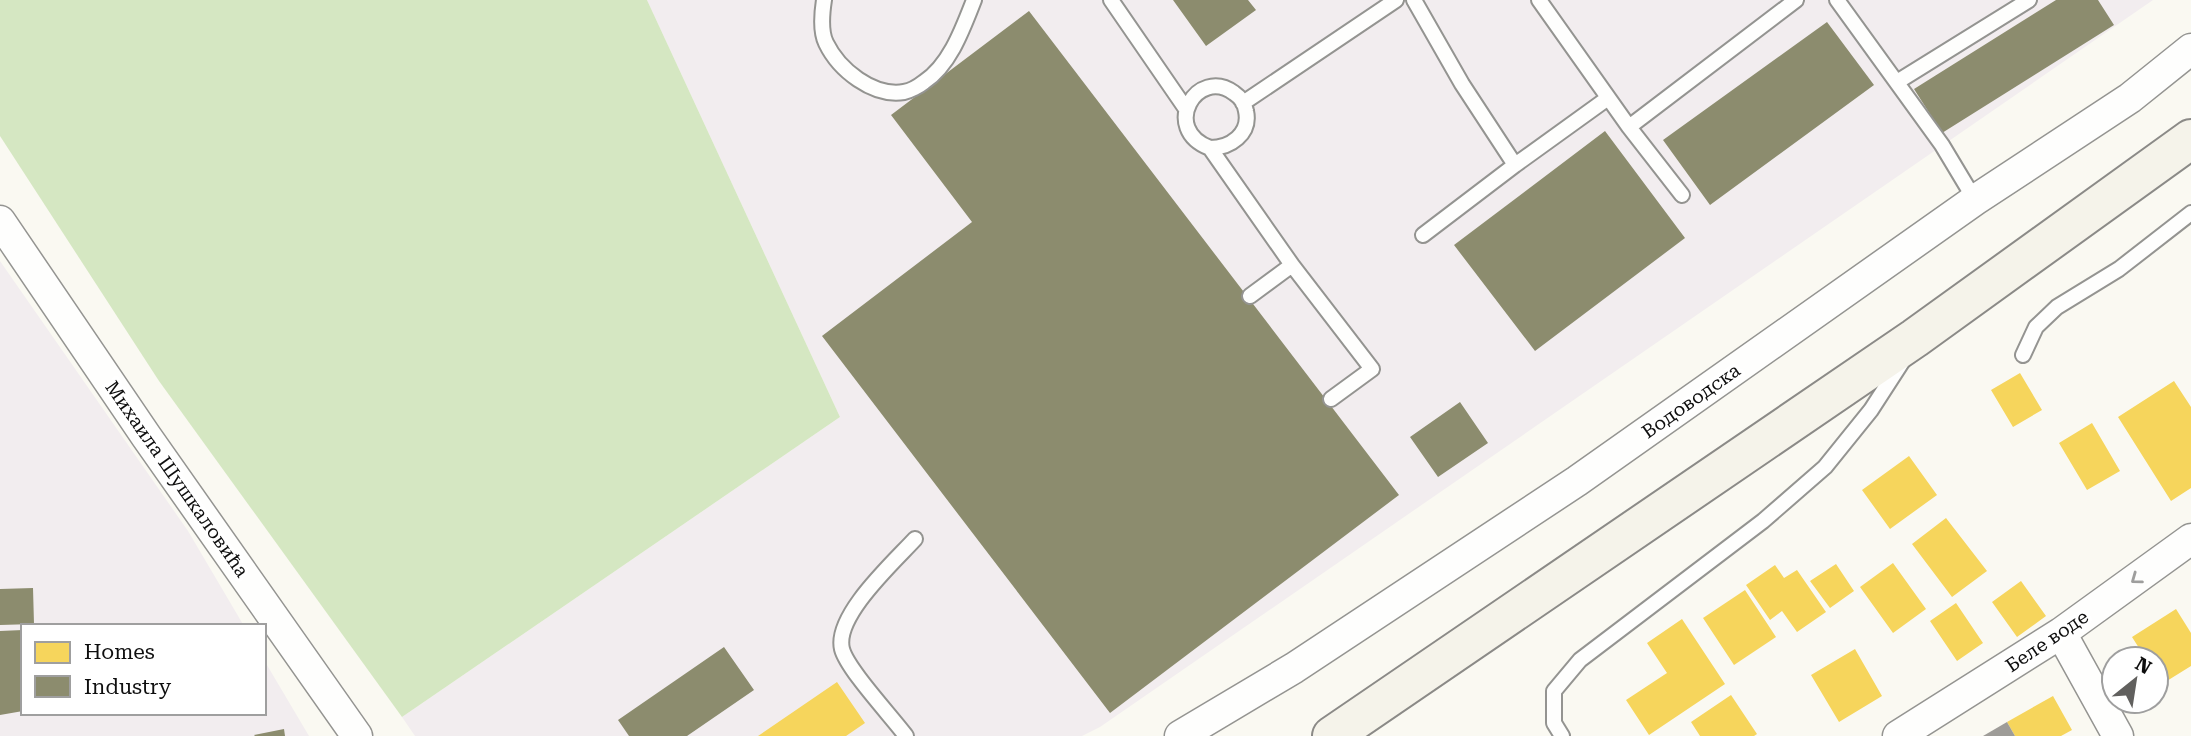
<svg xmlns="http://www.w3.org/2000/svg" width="2191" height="736" viewBox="0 0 2191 736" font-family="'Roboto Serif',serif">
	<rect width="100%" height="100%" fill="#faf9f2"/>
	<path fill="#f2edef" d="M647,0H2153L1100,727L1082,736H415L402,717L840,417Z
		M0,261L188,531L244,626H23V713H264V660L309,736H0Z"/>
	<path fill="#d5e7c2" d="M0,0H647L840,417L402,717L159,381L0,136Z"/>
	<path fill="#f6d55c" d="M2020,373L2042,410L2013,427L1991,390Z
		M2174,381L2191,407V488L2171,501L2118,417Z
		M2092,423L2120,471L2087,490L2059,443Z
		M1909,456L1937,495L1890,529L1862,490Z
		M1946,518L1987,571L1952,597L1912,544Z
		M1893,563L1926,609L1893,633L1860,587Z
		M1836,564L1854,591L1830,608L1810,581Z
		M1775,565L1784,578L1797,570L1826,612L1797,632L1782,611L1770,620L1746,585Z
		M2021,581L2046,616L2017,637L1992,602Z
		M1745,590L1776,637L1734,665L1703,618Z
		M1956,603L1983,643L1957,661L1930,621Z
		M2176,609L2191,633V666L2162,684L2156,676V659H2146L2132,637Z
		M1682,619L1725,684L1649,735L1626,700L1667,673L1647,643Z
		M1855,649L1882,696L1839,722L1811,675Z
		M837,682L865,723L846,736H758Z
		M1731,695L1757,734L1754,736H1700L1691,722Z
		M2053,696L2072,730L2061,736H2015L2007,722Z"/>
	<path fill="#8c8c6e" d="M1173,0H1248L1256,10L1206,46Z
		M2056,0H2098L2114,25L1942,133L1914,89Z
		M1029,11L1399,495L1110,713L822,336L972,222L891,115Z
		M1827,22L1874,85L1710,205L1663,140Z
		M1605,131L1685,238L1535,351L1454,245Z
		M1460,402L1488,443L1438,477L1410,437Z
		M33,588L34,624L0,625V589Z
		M23,630V711L0,715V631Z
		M724,647L754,690L687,736H629L618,720Z
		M284,729L285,736H255L254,735Z"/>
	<path fill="#9e9c98" d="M2007,722L2015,736H1983Z"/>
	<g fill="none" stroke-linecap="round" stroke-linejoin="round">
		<g stroke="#949491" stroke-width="18">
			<path id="service" d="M824,0C822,13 820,31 826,43C839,70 873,97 904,92C910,91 919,86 924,82C950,65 963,28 974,0
				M1111,0L1186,109
				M1414,0L1462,84L1515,165
				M1539,0L1629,127L1682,195
				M1837,0L1942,145L1975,200
				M1897,82L2029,0
				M1243,103L1396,0
				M1629,127L1796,0
				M1210,148C1230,148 1251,134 1246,111C1245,104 1240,97 1234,93C1197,66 1160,129 1210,148L1292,265L1372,369L1331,399
				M1423,235L1515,165L1608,98
				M1250,296L1292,265
				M2023,355L2036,327L2057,307L2119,269L2191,213
				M906,736C892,717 847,669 842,649C834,616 894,562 915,539
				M1562,736L1554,723V691L1580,660L1763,521L1825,467L1871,410L1904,359"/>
		</g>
		<g stroke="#949491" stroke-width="33">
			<path id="minor" d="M0,221L146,436L357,736
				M2061,633L2118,736
				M1180,736L1294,668L1577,481L1975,200L2130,98L2191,49
				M1898,736L2061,633L2191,539"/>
		</g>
		<g stroke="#8b8a87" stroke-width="42">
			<path id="secondary" d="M1332,736L1915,338L2191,139"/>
		</g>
		<use href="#service" stroke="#fefefd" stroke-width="14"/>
		<use href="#minor" stroke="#fefefd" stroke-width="30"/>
		<use href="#secondary" stroke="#f5f3ea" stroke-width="38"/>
	</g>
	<defs><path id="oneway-chevron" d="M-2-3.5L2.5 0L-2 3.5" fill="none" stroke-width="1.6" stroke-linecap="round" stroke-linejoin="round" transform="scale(1.75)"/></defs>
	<use stroke="#9e9e9d" href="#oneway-chevron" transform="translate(2136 579) rotate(144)"/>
	<g text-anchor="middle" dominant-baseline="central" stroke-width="7" stroke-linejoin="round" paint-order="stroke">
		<g font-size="19" fill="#0e0e0e" stroke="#fff">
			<text transform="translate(1691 401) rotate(-35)">Водоводска</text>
			<text transform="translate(177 479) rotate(55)">Михаила Шушкаловића</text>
			<text transform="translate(2047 641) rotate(-34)">Беле воде</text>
		</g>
	</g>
	<rect x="21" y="624" width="245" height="91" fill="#ffffff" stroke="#9f9f9f" stroke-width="2"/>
	<rect x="35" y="642" width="35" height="21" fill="#f6d55c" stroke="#9f9f9f" stroke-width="2"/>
	<text x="84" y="659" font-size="21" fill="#0e0e0e">Homes</text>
	<rect x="35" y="676" width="35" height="21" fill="#8c8c6e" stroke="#9f9f9f" stroke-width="2"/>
	<text x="84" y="694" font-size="21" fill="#0e0e0e">Industry</text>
	<g transform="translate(2135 680) rotate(30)"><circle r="33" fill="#ffffff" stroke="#9f9f9f" stroke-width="2"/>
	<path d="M0-5L12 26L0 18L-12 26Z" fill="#61605e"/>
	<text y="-10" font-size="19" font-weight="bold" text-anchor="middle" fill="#0e0e0e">N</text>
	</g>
</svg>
